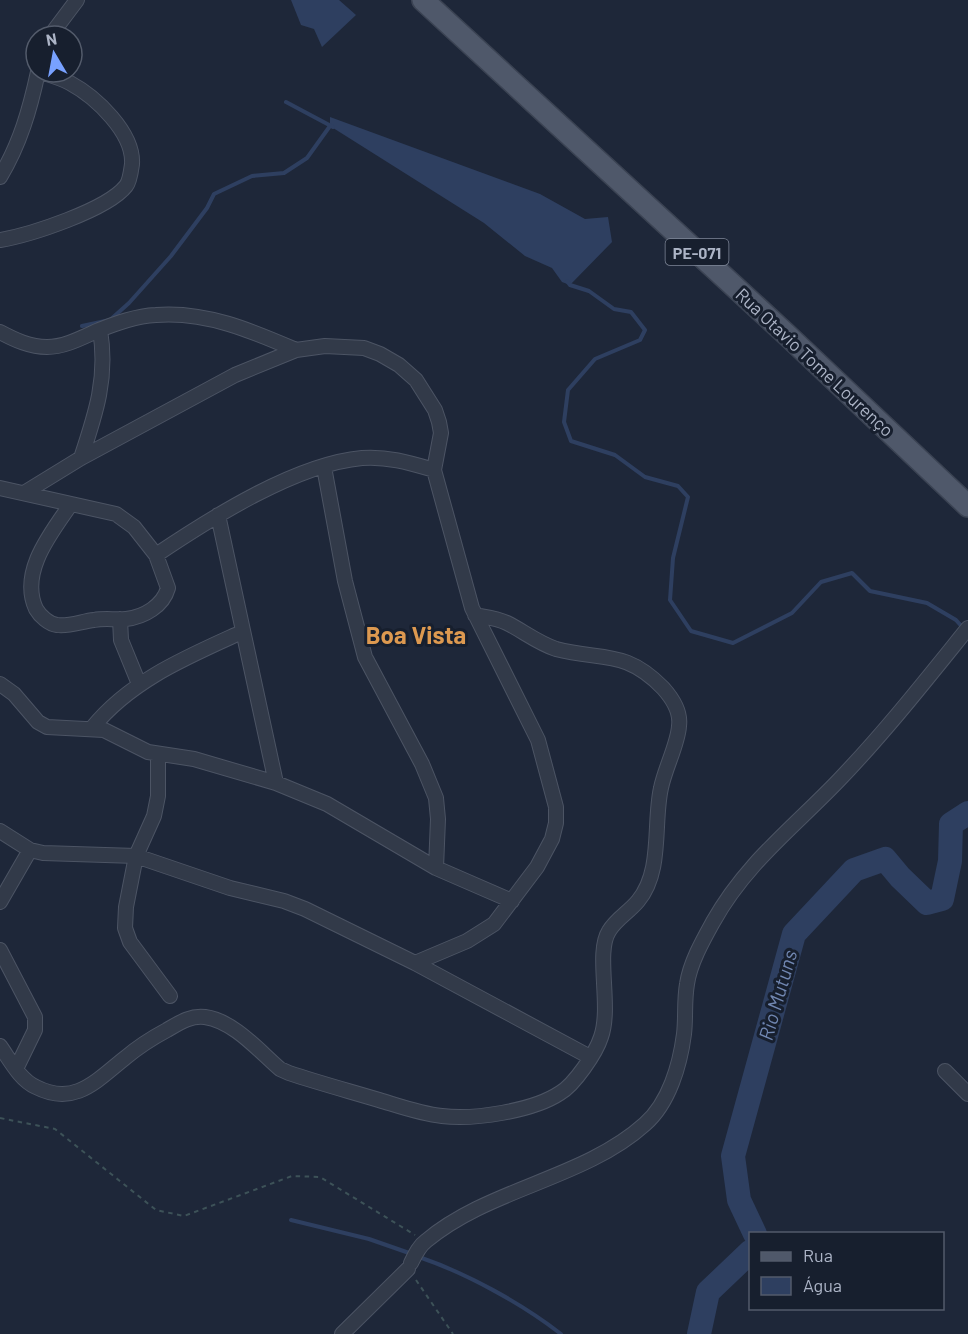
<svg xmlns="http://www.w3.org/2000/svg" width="968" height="1334" viewBox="0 0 968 1334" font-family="Barlow,sans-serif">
	<rect width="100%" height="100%" fill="#1e2739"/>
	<path fill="#2e3f60" d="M291,0H339L356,15L322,47L314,29L301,25Z
		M330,117L540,194L585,219L608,217L612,242L570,285L562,282L552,268L525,256L484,223L330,126Z"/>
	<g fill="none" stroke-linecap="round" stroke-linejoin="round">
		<path stroke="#2e3f60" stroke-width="4" d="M286,102L333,127
			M567,281L570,285L589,291L614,309L631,312L645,330L640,340L595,359L568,390L564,422L571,441L615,455L645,477L678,486L688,497L673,558L670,600L691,631L733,643L792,613L821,582L852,573L870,591L927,603L956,620L964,629
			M82,326L110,320L129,303L171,256L207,208L214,194L252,176L284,173L307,158L330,126
			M291,1220L369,1239L412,1254
			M419,1257C466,1273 521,1303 561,1334"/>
		<path stroke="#2e3f60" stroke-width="24" d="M755,1234L739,1200L733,1156L794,934L854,870L885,859L900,877L927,903L942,899L950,861L951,824L968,813
			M699,1334L708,1292L750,1252"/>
		<g stroke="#4c5464" stroke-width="16">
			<path id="street" d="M50,36L77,0
				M0,177C20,144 30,109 38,72
				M0,240C30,235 107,210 126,186C130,181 131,171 132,164C134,133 96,97 70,83C61,78 50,75 40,72
				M0,332C15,340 30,347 47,347C65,347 83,337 99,330C117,323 136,316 156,315C206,311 252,331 296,350
				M81,458C96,413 108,377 100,330
				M324,467L345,581L365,657L422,764L436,798L438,819L436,868
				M0,488L116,514L134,527L156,555C211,518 296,464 362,458C387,456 410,463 434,470
				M24,493L81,458L235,375L296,350L325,346L364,348L380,354L399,365L416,380L435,410L439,422L441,433L434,470L472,608L538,740L556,807V823L552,839L537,867L494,924L467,941L415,963
				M71,504C51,533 19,572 36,609C40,616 49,624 57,625C68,627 83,621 94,620C105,618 115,620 126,619C144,617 163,606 168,588L156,555
				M218,515L276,783
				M120,619L121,640L139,684
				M0,684L14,694L38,722L47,727L104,730L148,752L194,759L276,783L327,804L436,868L512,901
				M92,728C131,680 187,657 242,632
				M158,755V796L154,816L136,856L126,907L125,928L130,942L170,996
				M0,831L30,850L43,853L136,856L230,888L284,901L305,909L415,963L590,1057
				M0,902L30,850
				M0,950L35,1017V1030L16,1069
				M0,1046C10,1060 20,1080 36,1087C75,1107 97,1080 125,1058C138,1047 152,1038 167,1030C179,1023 191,1015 205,1017C234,1021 259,1051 280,1069L289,1073C319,1083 349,1091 379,1100C399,1106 421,1114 442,1116C474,1120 533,1111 560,1093C574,1085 596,1053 601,1037C612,1006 595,953 609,931C616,919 629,912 638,901C663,871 653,823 661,788C665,768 678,744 679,726C681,712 672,698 663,688C625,649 602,661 556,649C538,643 523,631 507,623C497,618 485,617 475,615
				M945,1071L968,1094
				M411,1263C415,1255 419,1246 426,1241C489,1188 584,1179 645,1124C669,1103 680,1065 684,1034C686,1018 684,1001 687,984C690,963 703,940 713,922C746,863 793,828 839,780C885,732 926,680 968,628
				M342,1334L408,1269"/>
		</g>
		<g stroke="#3b4353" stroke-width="24">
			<path id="primary" d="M423,0L786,334L968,506"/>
		</g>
		<path stroke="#3d5258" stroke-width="2" stroke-dasharray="4.5 4.5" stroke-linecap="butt" d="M0,1118L55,1129L156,1210L184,1216L292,1176L320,1177L415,1235
			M416,1280L453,1334"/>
		<use href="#street" stroke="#323a49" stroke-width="14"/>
		<use href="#primary" stroke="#4f586a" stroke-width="21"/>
	</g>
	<g text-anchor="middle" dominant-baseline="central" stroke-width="6" stroke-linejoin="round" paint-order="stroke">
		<rect fill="#171f2e" stroke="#7f8798" stroke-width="1.5" x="665.5" y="239" width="63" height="26" rx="4.5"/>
		<g font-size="16" font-weight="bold" fill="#acb4c6">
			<text x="697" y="252">PE-071</text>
		</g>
		<g font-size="18" fill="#acb4c6" stroke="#171f2e">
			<text transform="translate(815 362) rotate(43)">Rua Otavio Tome Lourenço</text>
		</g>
		<g font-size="20" font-style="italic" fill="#7187b2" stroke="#171f2e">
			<text transform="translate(777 995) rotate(-74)">Rio Mutuns</text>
		</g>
		<g font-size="24" font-weight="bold" fill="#dd9950" stroke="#171f2e">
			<text x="416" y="634">Boa Vista</text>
		</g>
	</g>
	<rect x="749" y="1232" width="195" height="78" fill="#171f2e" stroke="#535b6b" stroke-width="1.5"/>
	<rect x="761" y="1252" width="30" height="9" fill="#4f586a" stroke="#535b6b" stroke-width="1.5"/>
	<text x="803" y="1262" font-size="18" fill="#acb4c6">Rua</text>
	<rect x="761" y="1277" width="30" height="18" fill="#2e3f60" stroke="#535b6b" stroke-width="1.5"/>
	<text x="803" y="1292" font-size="18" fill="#acb4c6">Água</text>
	<g transform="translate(54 54) rotate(350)"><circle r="28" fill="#171f2e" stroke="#535b6b" stroke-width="1.5"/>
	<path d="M0-4.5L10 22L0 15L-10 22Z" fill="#78a1ff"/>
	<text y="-9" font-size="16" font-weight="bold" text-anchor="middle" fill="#acb4c6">N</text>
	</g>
</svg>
